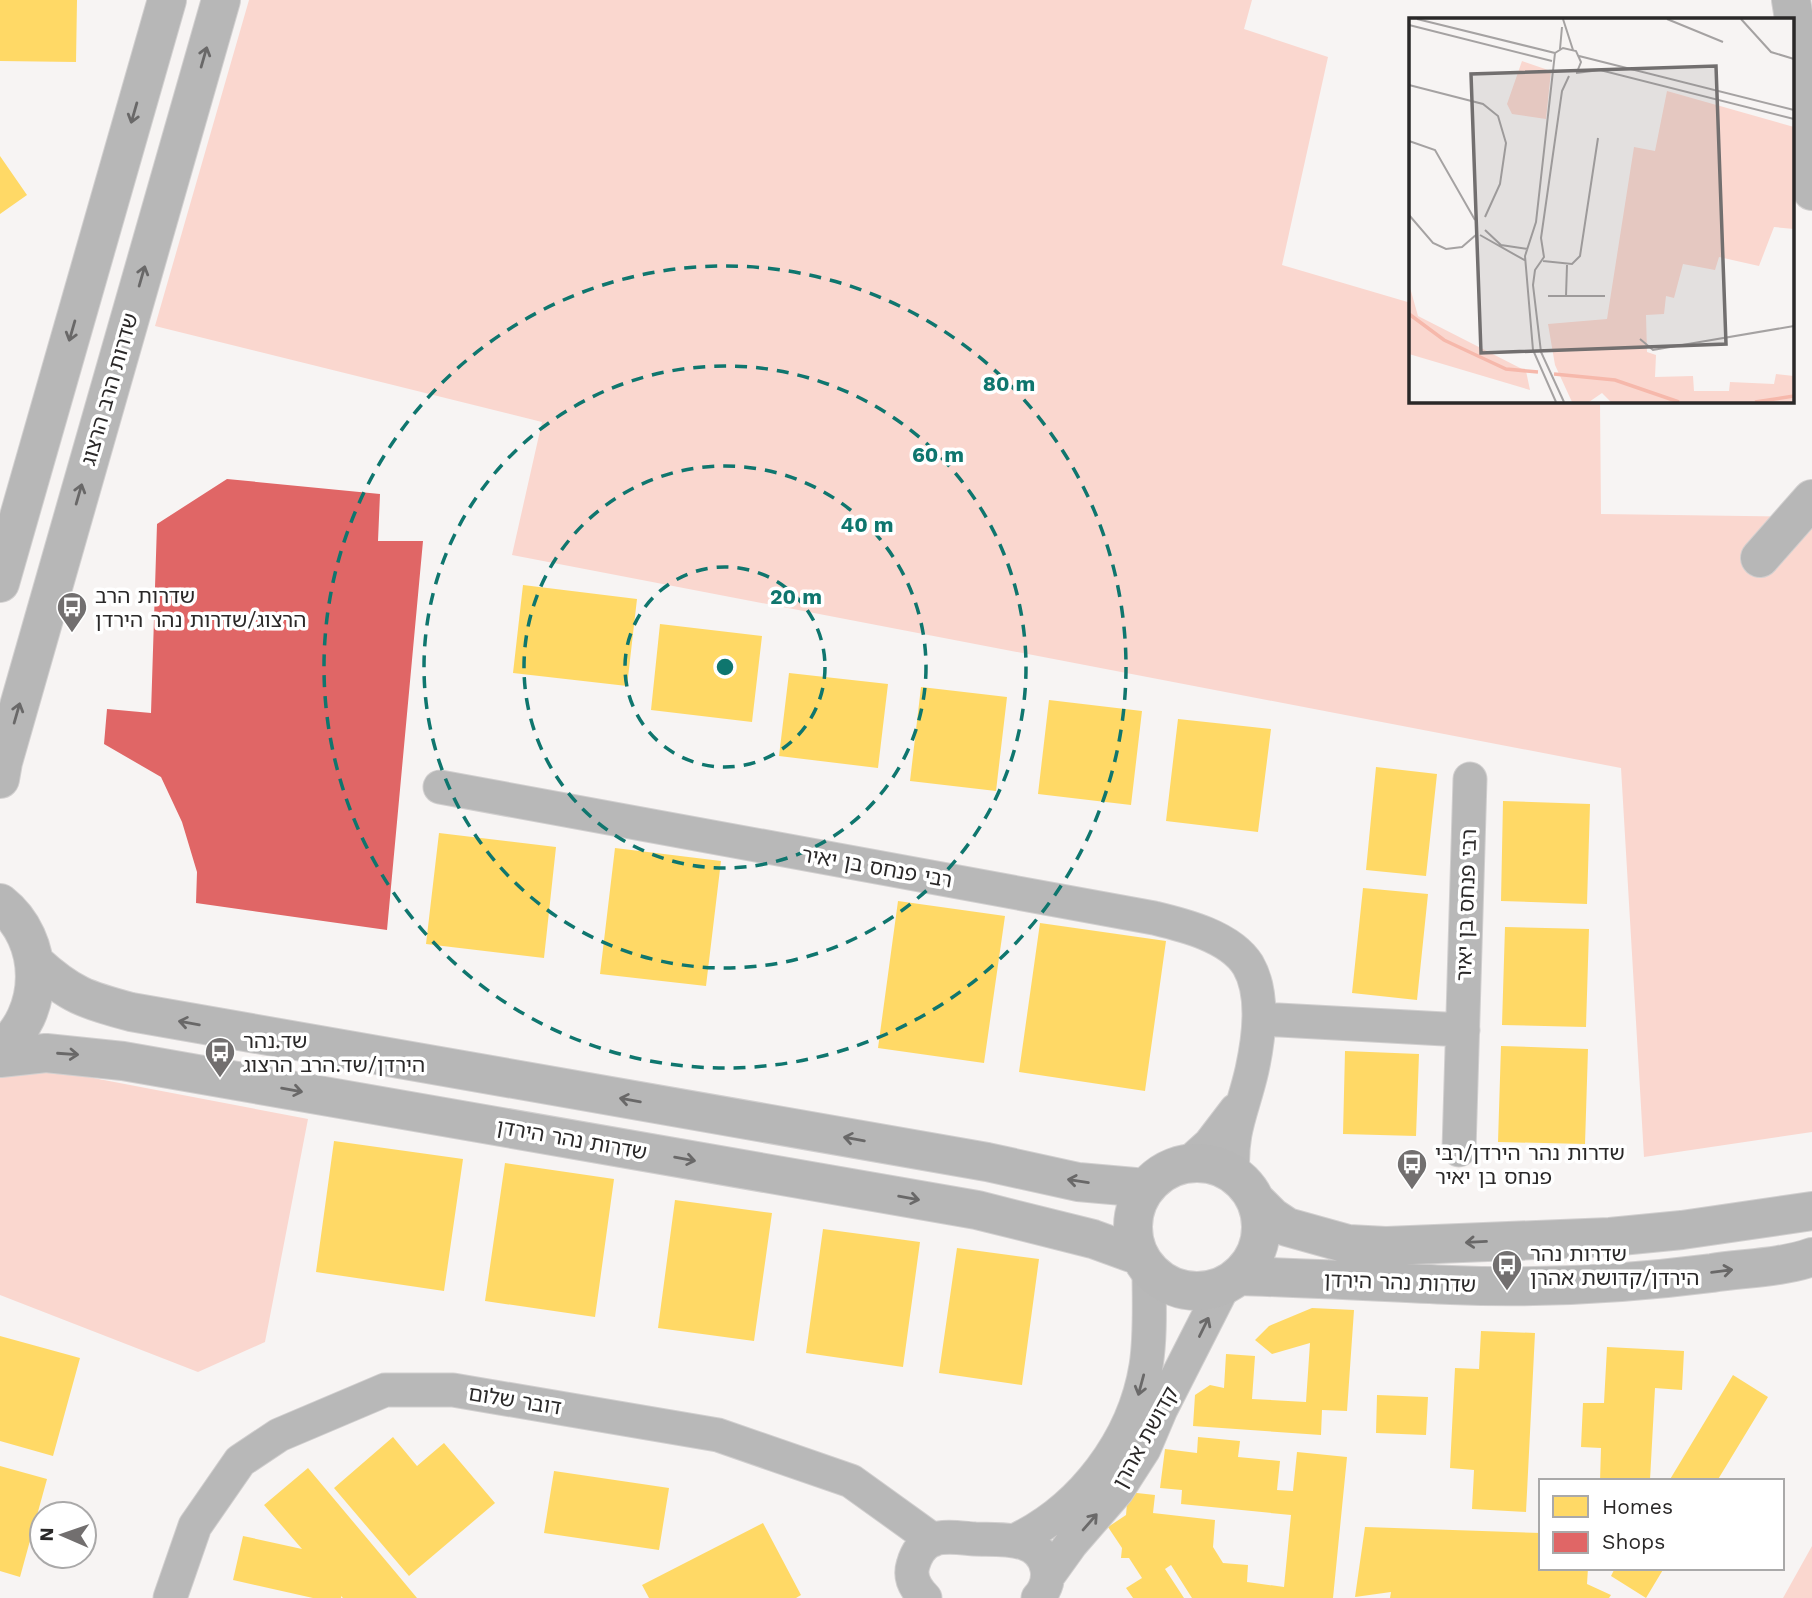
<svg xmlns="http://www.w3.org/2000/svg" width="1812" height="1598" viewBox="0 0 1812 1598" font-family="'Work Sans','Noto Sans Hebrew',sans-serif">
	<rect width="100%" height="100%" fill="#f7f4f3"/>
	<path fill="#fad7cf" d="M249,0H1252L1244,29L1328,57L1282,265L1411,303V401H1600L1601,514L1812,517V1132L1644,1157L1621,768L512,555L542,422L155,326Z
		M46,1069L308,1119L265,1342L198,1372L0,1295V1074Z
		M1812,1546V1598H1783Z"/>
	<path fill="#ffd966" d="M0,0H77L76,62L0,61Z
		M0,156L27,195L0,214Z
		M523,585L637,599L627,686L513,673Z
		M660,624L762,636L752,722L651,710Z
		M789,673L888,684L878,768L779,756Z
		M921,687L1007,697L996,791L910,781Z
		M1049,700L1142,711L1131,805L1038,794Z
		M1178,719L1271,729L1258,832L1166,821Z
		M1376,767L1437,774L1426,876L1366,870Z
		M1503,801L1590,804L1587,904L1501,901Z
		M439,833L556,847L544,958L426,944Z
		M615,848L721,861L706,986L600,974Z
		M1363,888L1428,894L1417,1000L1352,993Z
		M898,901L1005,916L984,1063L878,1048Z
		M1040,923L1166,941L1145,1091L1019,1072Z
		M1505,927L1589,929L1586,1027L1502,1025Z
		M1501,1046L1588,1049L1585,1144L1498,1142Z
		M1345,1051L1419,1054L1416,1136L1343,1134Z
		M334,1141L463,1159L444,1291L316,1272Z
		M505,1163L614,1179L595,1317L485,1301Z
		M675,1200L772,1213L754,1341L658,1328Z
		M823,1229L920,1242L903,1367L806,1353Z
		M957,1248L1039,1259L1022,1385L939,1373Z
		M1312,1308L1354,1310L1347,1411L1322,1410L1321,1435L1193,1426L1195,1395L1210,1385L1224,1388L1226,1354L1255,1356L1252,1399L1306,1402L1310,1343L1272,1354L1255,1340L1269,1326Z
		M1481,1331L1535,1333L1526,1512L1472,1509L1474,1470L1450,1468L1455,1368L1479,1369Z
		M0,1336L80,1358L53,1456L0,1441Z
		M1607,1347L1684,1351L1682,1390L1655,1388L1650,1480L1600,1481L1601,1448L1581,1447L1583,1403H1604Z
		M1733,1375L1768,1397L1717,1481H1669Z
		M1377,1395L1428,1397L1426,1435L1376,1433Z
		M393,1437L417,1466L444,1443L495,1503L409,1576L334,1488Z
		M1198,1437L1240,1441L1238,1457L1280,1461L1277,1490L1293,1491L1297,1452L1347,1457L1333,1598H1192L1171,1565L1165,1569L1184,1598H1133L1126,1588L1142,1578L1129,1558H1121L1122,1548L1108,1527L1126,1515L1128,1492L1155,1495L1153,1513L1215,1520L1213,1547L1223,1563L1248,1565L1247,1582L1284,1587L1291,1515L1181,1504L1182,1490L1160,1488L1165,1449L1197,1453Z
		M0,1466L47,1479L20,1577L0,1571Z
		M308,1468L397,1574L417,1598H343L341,1596V1598H313L233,1580L243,1536L302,1549L264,1505Z
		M554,1471L669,1488L659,1550L544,1533Z
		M763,1523L801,1595L796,1598H649L642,1585Z
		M1365,1527L1541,1533V1568H1588L1587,1584L1611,1595L1609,1598H1390L1391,1592L1355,1597Z
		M1615,1568H1664L1646,1598L1611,1576Z"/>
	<path fill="#e06666" d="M227,479L380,494L378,541H423L387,930L196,903L197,872L182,822L161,777L104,744L107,709L151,713L157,524Z"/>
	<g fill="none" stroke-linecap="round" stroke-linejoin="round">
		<g stroke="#d1cfcf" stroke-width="35">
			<path id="street" d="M440,787L1154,918C1183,925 1230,936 1248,965C1265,994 1259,1038 1252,1070C1243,1110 1230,1130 1233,1174
				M1259,1019L1463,1030
				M1459,1150L1470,779
				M1189,1163L1210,1144L1236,1110
				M1014,1541C1082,1509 1134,1440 1146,1366C1151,1334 1149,1301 1149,1269
				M1048,1576L1071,1544L1117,1491L1144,1449L1161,1409L1224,1285
				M170,1598L195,1526L240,1461L279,1435L385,1390H453L718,1435L851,1481L933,1540
				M925,1598C916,1589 909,1578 913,1565C916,1554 921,1545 932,1540C944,1535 961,1538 975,1539C1000,1540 1041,1535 1047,1569C1049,1580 1046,1589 1038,1598"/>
		</g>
		<g stroke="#d1cfcf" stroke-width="40">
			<path id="secondary" d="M1791,0L1804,81L1812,191
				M1760,558L1812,499
				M0,583L167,0
				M0,779L3,762L221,0
				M0,903C47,940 46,1014 0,1050
				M35,963C70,995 86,1000 131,1012L987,1162L1078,1182L1146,1188
				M0,1058L46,1053L123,1061L977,1210L1093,1239L1140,1256
				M1133 1227a64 64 0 1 1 128 0a64 64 0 1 1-128 0Z
				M1256,1201L1272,1217L1287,1227L1348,1244L1386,1246L1610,1237L1682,1230L1812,1211
				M1238,1276C1309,1278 1380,1282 1451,1285C1538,1289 1626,1284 1712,1273C1744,1268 1781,1268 1812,1257"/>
		</g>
		<use href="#street" stroke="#b8b8b8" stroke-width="33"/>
		<use href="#secondary" stroke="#b7b7b7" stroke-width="38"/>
	</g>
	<defs><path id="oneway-shaft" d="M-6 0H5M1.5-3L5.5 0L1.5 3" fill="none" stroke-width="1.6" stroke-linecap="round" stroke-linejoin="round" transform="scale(1.75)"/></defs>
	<g stroke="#696868">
		<use href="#oneway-shaft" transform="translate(204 57) rotate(-74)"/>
		<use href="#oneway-shaft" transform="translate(134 113) rotate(106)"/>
		<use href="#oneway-shaft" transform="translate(142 276) rotate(-74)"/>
		<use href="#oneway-shaft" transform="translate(72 331) rotate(106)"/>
		<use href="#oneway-shaft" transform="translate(79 494) rotate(-74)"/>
		<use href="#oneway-shaft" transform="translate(17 713) rotate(-74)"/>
		<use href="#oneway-shaft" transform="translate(189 1023) rotate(-170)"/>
		<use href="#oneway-shaft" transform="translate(68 1054) rotate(4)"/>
		<use href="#oneway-shaft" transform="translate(292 1090) rotate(10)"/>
		<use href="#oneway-shaft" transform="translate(630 1100) rotate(-170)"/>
		<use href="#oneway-shaft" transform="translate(854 1139) rotate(-170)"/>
		<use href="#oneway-shaft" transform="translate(685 1159) rotate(10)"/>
		<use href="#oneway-shaft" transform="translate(1078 1181) rotate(-171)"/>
		<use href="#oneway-shaft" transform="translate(909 1198) rotate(10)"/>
		<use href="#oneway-shaft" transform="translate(1476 1242) rotate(177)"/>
		<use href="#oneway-shaft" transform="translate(1722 1271) rotate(-7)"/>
	</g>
	<g stroke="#6a6969">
		<use href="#oneway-shaft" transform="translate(1204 1327) rotate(-64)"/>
		<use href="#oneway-shaft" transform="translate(1141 1385) rotate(105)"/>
		<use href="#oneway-shaft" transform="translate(1090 1522) rotate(-49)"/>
	</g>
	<g fill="none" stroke="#0f766e" stroke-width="3.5" stroke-dasharray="12 9">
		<circle cx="725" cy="667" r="100"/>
		<circle cx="725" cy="667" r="201"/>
		<circle cx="725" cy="667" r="301"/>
		<circle cx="725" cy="667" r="401"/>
	</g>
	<defs>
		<g id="bus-pin" transform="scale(1.575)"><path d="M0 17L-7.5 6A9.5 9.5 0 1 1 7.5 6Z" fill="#726f6f" stroke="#fff"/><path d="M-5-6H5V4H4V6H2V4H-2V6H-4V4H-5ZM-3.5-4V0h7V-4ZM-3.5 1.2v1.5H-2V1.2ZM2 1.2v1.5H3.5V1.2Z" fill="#fff"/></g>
	</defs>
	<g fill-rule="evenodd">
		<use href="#bus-pin" x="72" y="607"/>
		<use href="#bus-pin" x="220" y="1052"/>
		<use href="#bus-pin" x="1412" y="1164"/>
		<use href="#bus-pin" x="1507" y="1265"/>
	</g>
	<g text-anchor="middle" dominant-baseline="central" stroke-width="7" stroke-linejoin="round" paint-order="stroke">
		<g font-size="21" fill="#2a2828" stroke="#fff">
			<text transform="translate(109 389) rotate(-74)">שדרות הרב הרצוג</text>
			<text transform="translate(877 867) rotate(10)">רבי פנחס בן יאיר</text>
			<text transform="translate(1466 905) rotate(-88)">רבי פנחס בן יאיר</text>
			<text transform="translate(572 1139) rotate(10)">שדרות נהר הירדן</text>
			<text transform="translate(1400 1282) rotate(2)">שדרות נהר הירדן</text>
			<text transform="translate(515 1400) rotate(9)">דובר שלום</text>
			<text transform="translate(1145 1437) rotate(-61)">קדושת אהרן</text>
		</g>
		<g font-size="21" fill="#2a2828" stroke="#fff" text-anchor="start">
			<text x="95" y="595">שדרות הרב<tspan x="95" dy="24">הרצוג/שדרות נהר הירדן</tspan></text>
			<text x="243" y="1040">שד.נהר<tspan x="243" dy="24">הירדן/שד.הרב הרצוג</tspan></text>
			<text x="1435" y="1152">שדרות נהר הירדן/רבי<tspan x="1435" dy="24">פנחס בן יאיר</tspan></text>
			<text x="1530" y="1253">שדרות נהר<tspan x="1530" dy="24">הירדן/קדושת אהרן</tspan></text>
		</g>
	</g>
	<g transform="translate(1409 18)">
		<rect width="385" height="385" fill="#f7f4f3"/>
		<path d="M113,43L142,53L137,101L103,96L98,86ZM258,73L385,109V211L365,209L350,248L310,239L306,252L274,246L265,280L257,278L255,296L237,297L238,334L247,337L246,359L284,358L285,373H320L321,364L365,366L367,356L385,358V384H202L193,375L180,384H163L146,347L139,306L198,301L225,129L246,133ZM0,266L9,298L117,353L121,372L0,336Z" fill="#fad7cf"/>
		<path fill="none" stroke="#f6b8ab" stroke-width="3.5" d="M0,296L35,322L69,338L97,351L129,354M145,356L206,362L270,384M346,384L385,378"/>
		<path fill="none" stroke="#a5a2a2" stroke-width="2" d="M8,1L146,35M154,1L164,32M258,1L314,24M332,1L362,34L385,41M0,7L143,43M151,31L153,9M170,38L385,92M167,55L191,52L385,101M0,67L74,86L89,98L97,125L91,166L76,199M0,123L26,132L66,202M0,197L24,225L37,231L53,229L68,216M76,212L92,227L119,231M71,217L117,243M134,243L163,246L171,238L189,120M139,278H196M157,278L158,247M231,321L244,332L385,308M147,384L124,332L116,238L127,204L146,35L154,30L167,33L172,44L168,54M155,384L132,334L124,267L126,252L135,239L132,220L153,73L160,58"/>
		<path fill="#726f6f" fill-opacity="0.15" stroke="#726f6f" stroke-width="3.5" d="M307,48L317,326L72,335L62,56Z"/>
		<rect width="385" height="385" fill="none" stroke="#2a2828" stroke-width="3.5"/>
	</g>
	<circle cx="725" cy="667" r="10" fill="#0f766e" stroke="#fff" stroke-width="3.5"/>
	<g font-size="21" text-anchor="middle" font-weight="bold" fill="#0f766e" stroke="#fff" stroke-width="7" stroke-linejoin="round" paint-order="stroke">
		<text x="1009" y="391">80 m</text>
		<text x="938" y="462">60 m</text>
		<text x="867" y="532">40 m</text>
		<text x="796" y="604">20 m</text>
	</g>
	<rect x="1539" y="1479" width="245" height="91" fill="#ffffff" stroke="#aaa9a9" stroke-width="2"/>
	<rect x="1553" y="1496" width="35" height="21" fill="#ffd966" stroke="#aaa9a9" stroke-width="2"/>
	<text x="1602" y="1514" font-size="21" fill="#2a2828">Homes</text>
	<rect x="1553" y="1532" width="35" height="21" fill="#e06666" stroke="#aaa9a9" stroke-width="2"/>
	<text x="1602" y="1549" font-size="21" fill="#2a2828">Shops</text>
	<g transform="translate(63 1535) rotate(272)"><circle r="33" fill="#ffffff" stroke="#aaa9a9" stroke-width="2"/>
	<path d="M0-5L12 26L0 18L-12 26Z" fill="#726f6f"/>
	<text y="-10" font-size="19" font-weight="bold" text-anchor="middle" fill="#2a2828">N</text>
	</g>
</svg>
